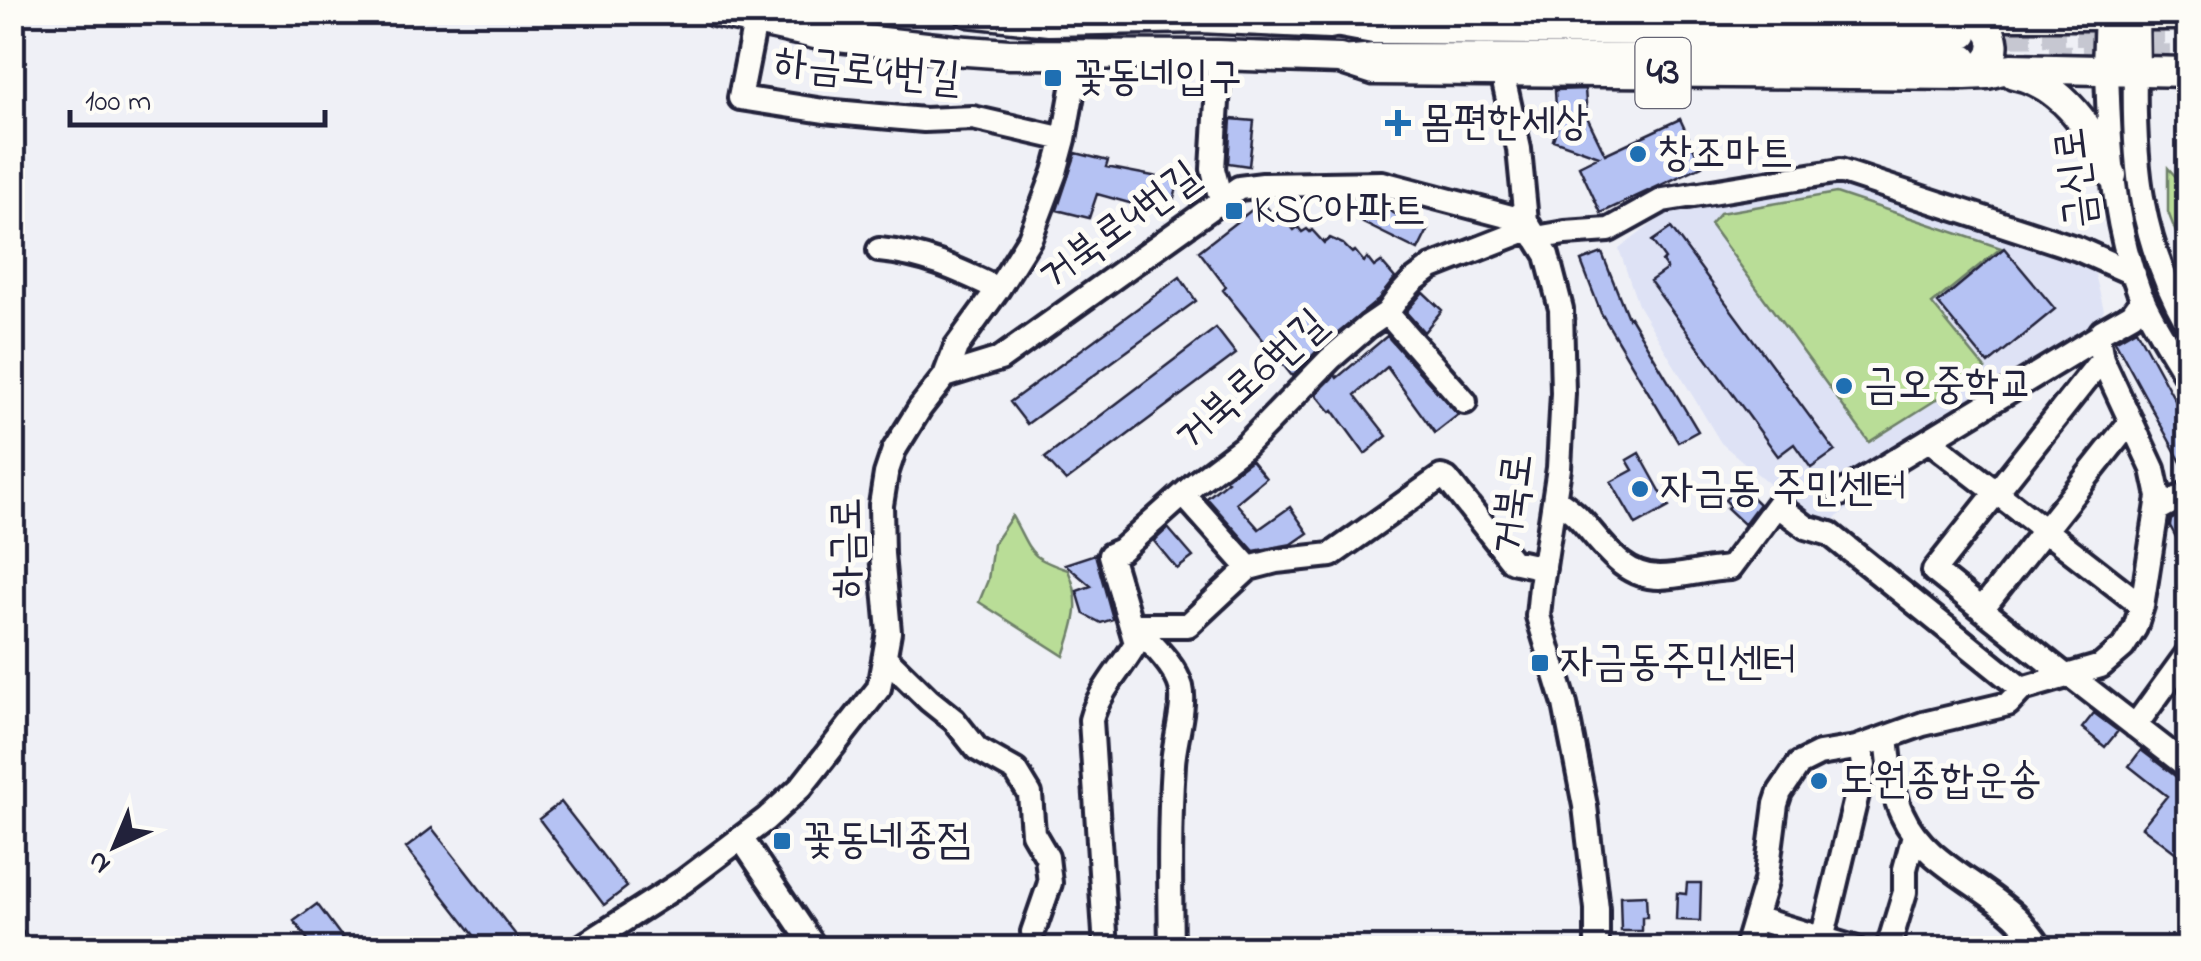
<svg xmlns="http://www.w3.org/2000/svg" width="2201" height="961" viewBox="0 0 2201 961" font-family="'Indie Flower','Poor Story',sans-serif">
	<rect width="100%" height="100%" fill="#eff0f6"/>
	<filter id="ink" filterUnits="userSpaceOnUse"><feTurbulence type="fractalNoise" baseFrequency=".01" numOctaves="2"/><feDisplacementMap in="SourceGraphic" scale="20" xChannelSelector="R" yChannelSelector="G"/><feConvolveMatrix kernelMatrix="1 2 1 2 8 2 1 2 1" color-interpolation-filters="sRGB"/></filter>
	<g filter="url(#ink)">
		<path fill="#dee2f5" d="M1839,180L2072,257L2094,270L2104,310L2095,328L1839,496L1848,509L1830,522H1821L1816,517L1812,520L1721,443L1638,305L1619,249L1669,211Z"/>
		<path fill="#b9dd97" stroke="#6e8069" stroke-width="2.5" d="M2168,168L2188,190V252L2185,256L2168,212Z
			M1836,193L2001,248L1932,304L1985,369L1869,442L1710,224L1720,213Z
			M1012,516C1032,552 1027,557 1068,570C1083,603 1075,623 1064,656L979,602L988,580L993,544Z"/>
		<path fill="#b5c2f3" stroke="#22223b" stroke-width="2.5" d="M1585,89L1587,117L1605,154L1680,119L1702,166L1601,213L1579,166L1599,156L1553,140L1557,127L1555,90Z
			M1231,119L1254,121L1249,166L1228,163Z
			M1076,153L1108,161L1106,167L1179,181L1169,214L1097,194L1089,218L1057,210Z
			M1262,202L1276,218L1282,215L1294,230L1298,227L1302,232L1307,229L1310,232L1312,230L1324,243L1330,238L1343,244L1352,253L1355,251L1364,262L1367,258L1374,267L1381,262L1395,278L1376,302L1320,348L1292,376L1223,290L1226,287L1199,251Z
			M1373,203L1428,230L1418,250L1363,223Z
			M1671,228L1835,451L1811,468L1794,444L1778,456L1650,281L1667,269L1662,262L1665,259L1652,241Z
			M2004,248L2055,309L1988,364L1938,303Z
			M1602,253L1628,318L1630,317L1698,431L1678,442L1601,313L1581,261Z
			M1180,277L1196,301L1027,424L1010,402Z
			M1423,292L1442,310L1424,332L1406,312Z
			M1216,328L1236,354L1066,481L1045,458Z
			M2136,329L2188,424V475L2115,341Z
			M1387,336L1458,415L1435,433L1387,367L1355,395L1387,436L1365,454L1333,410L1331,412L1316,394L1335,375L1337,378Z
			M1639,453L1669,507L1636,525L1611,482L1633,470L1627,460Z
			M1251,460L1266,478L1236,503L1259,529L1290,507L1308,533L1292,544L1254,551L1207,498L1228,481L1226,479Z
			M1740,486L1759,504L1744,524L1727,508L1730,505L1725,500L1736,488L1737,490Z
			M2188,510V559L2170,526L2171,520Z
			M1168,528L1193,557L1177,569L1154,541Z
			M1095,554L1113,619L1101,623L1084,614L1077,591L1091,586L1065,564Z
			M2094,713L2118,731L2105,747L2082,728Z
			M2141,750L2179,779L2188,782V862L2142,827L2167,796L2129,766Z
			M561,802L627,887L604,905L539,819Z
			M432,828L526,948H484L406,848Z
			M1687,883H1701L1700,921L1676,920L1677,893L1686,894Z
			M1646,895L1647,917H1642V931H1621L1620,896Z
			M317,904L350,948H314L294,921Z
			M1765,937L1785,943L1783,948H1762Z"/>
		<g fill="none" stroke-linecap="round" stroke-linejoin="round">
			<path stroke="#c6c7d1" stroke-width="22" stroke-dasharray="22 11" stroke-linecap="butt" d="M1977,36L2188,34
				M2049,56L2188,55"/>
			<g stroke="#22223b" stroke-width="30">
				<path id="minor" d="M755,22L740,98L824,111L924,120L973,118L1064,139
					M1335,25L1373,32L1966,36
					M1217,55L1218,85L1213,169L1221,200
					M1343,58L1375,55L1966,57
					M2107,68C2109,144 2112,219 2139,291C2151,321 2172,351 2188,379
					M2135,71C2133,166 2140,241 2188,325
					M1509,72L1505,86L1519,149L1526,221L1547,255L1561,309L1563,393L1559,468L1541,586L1538,616L1565,704L1585,806L1597,909V948
					M1536,238L1565,233L1609,230L1663,200L1840,171L2078,249L2134,274
					M879,250C924,254 957,269 998,289
					M1387,313L1465,402
					M945,376L1000,359L1239,188L1263,185L1382,183L1526,221
					M1929,440L2142,606
					M1840,494L2098,337
					M1184,495L1249,568
					M1555,498C1563,505 1572,510 1579,518C1603,543 1621,577 1659,577C1682,577 1706,569 1730,568L1777,505L1806,527L1830,534L2022,689
					M2157,510L2188,493
					M1982,609L2131,421
					M1131,625H1188L1249,568L1276,561L1331,555L1441,477L1447,479L1512,561L1544,568
					M1136,643L1146,638C1159,651 1176,669 1181,687C1186,707 1174,742 1173,764C1169,825 1170,887 1171,948
					M886,658L929,700L954,720L977,749L1016,771L1030,794L1033,833L1047,857L1050,883L1033,932
					M2071,676L2188,767
					M2067,677L1934,571L2102,359
					M2135,726L2188,653
					M1887,737C1890,761 1891,791 1902,814C1924,863 1980,882 2017,918C2026,927 2034,938 2041,948
					M741,838L815,948
					M1755,918L1854,948
					M12,940L19,948
					M580,948L683,882L766,819L801,787L879,688L889,632L882,554L881,505L886,474L894,450L920,408L945,376L956,347L998,289L1030,238L1055,172L1064,139L1079,55
					M1106,948L1091,720C1098,692 1122,668 1136,643L1110,555L1121,550L1196,483L1245,446L1330,359L1368,326L1387,313L1400,295L1413,281L1432,267L1529,229
					M1746,948L1766,881L1776,804L1780,792L1799,764L1819,754L1856,748L1923,724L2008,704L2022,689L2101,666L2123,647L2135,628L2142,606L2159,497L2153,469L2102,359L2098,337L2102,331L2132,314L2143,299
					M1820,948L1864,765L1861,746
					M1888,948L1905,892V869L1914,835"/>
			</g>
			<g stroke="#22223b" stroke-width="35">
				<path id="major" d="M715,12L820,35L953,50L1009,54L1217,55L1340,59L1374,70L1965,75L1987,74L2011,68L2188,72
					M969,12L1049,21L1200,18L1329,24L1373,15H2188
					M2134,12L2135,71
					M1966,14C2000,27 2005,61 1967,74
					M2107,68L2109,12
					M2014,74C2063,84 2094,132 2112,175"/>
			</g>
			<use href="#minor" stroke="#fdfcf7" stroke-width="22"/>
			<use href="#major" stroke="#fdfcf7" stroke-width="28"/>
		</g>
	</g>
	<g fill="#1f6fb2" stroke="#fdfcf7" stroke-width="4">
		<rect x="1043" y="68" width="20" height="20" rx="5"/>
		<path d="M1393 108h10v10h10v10h-10v10h-10v-10h-10v-10h10z"/>
		<circle cx="1638" cy="154" r="10"/>
		<rect x="1224" y="201" width="20" height="20" rx="5"/>
		<circle cx="1844" cy="386" r="10"/>
		<circle cx="1640" cy="489" r="10"/>
		<rect x="1530" y="653" width="20" height="20" rx="5"/>
		<circle cx="1819" cy="781" r="10"/>
		<rect x="772" y="831" width="20" height="20" rx="5"/>
	</g>
	<g text-anchor="middle" dominant-baseline="central" stroke-width="10" stroke-linejoin="round" paint-order="stroke">
		<rect fill="#fdfcf7" stroke="#646373" stroke-width="2.5" x="1635.5" y="38" width="55" height="70" rx="8"/>
		<g font-size="40" font-weight="bold" fill="#22223b">
			<text x="1663" y="73">43</text>
		</g>
		<g font-size="42" fill="#22223b" stroke="#fdfcf7">
			<text transform="translate(867 72) rotate(5)">하금로4번길</text>
			<text transform="translate(2077 178) rotate(-97)">금신로</text>
			<text transform="translate(1120 227) rotate(-36)">거북로4번길</text>
			<text transform="translate(1252 381) rotate(-42)">거북로6번길</text>
			<text transform="translate(1514 504) rotate(-83)">거북로</text>
			<text transform="translate(849 548) rotate(-91)">하금로</text>
		</g>
		<g font-size="42" fill="#22223b" stroke="#fdfcf7" text-anchor="start">
			<text x="1073" y="78">꽃동네입구</text>
			<text x="1420" y="123">몸편한세상</text>
			<text x="1658" y="154">창조마트</text>
			<text x="1254" y="211">KSC아파트</text>
			<text x="1864" y="386">금오중학교</text>
			<text x="1660" y="489">자금동 주민센터</text>
			<text x="1560" y="663">자금동주민센터</text>
			<text x="1839" y="781">도원종합운송</text>
			<text x="802" y="841">꽃동네종점</text>
		</g>
	</g>
	<rect width="2201" height="961" fill="none" stroke="#fdfcf7" stroke-width="50"/>
	<rect x="25" y="25" width="2151" height="911" fill="none" stroke="#22223b" stroke-width="4" filter="url(#ink)"/>
	<g transform="translate(115 846) rotate(224)" stroke="#fdfcf7" stroke-width="8" paint-order="stroke">
	<path d="M0-8L18 38L0 25L-18 38Z" fill="#22223b"/>
	<text y="-15" font-size="28" font-weight="bold" text-anchor="middle" fill="#22223b">N</text>
	</g>
	<path d="M70 110v15h255v-15" fill="none" stroke="#22223b" stroke-width="5"/>
	<text x="85" y="110" font-size="30" fill="#22223b" stroke="#fdfcf7" stroke-width="8" paint-order="stroke">100 m</text>
</svg>
